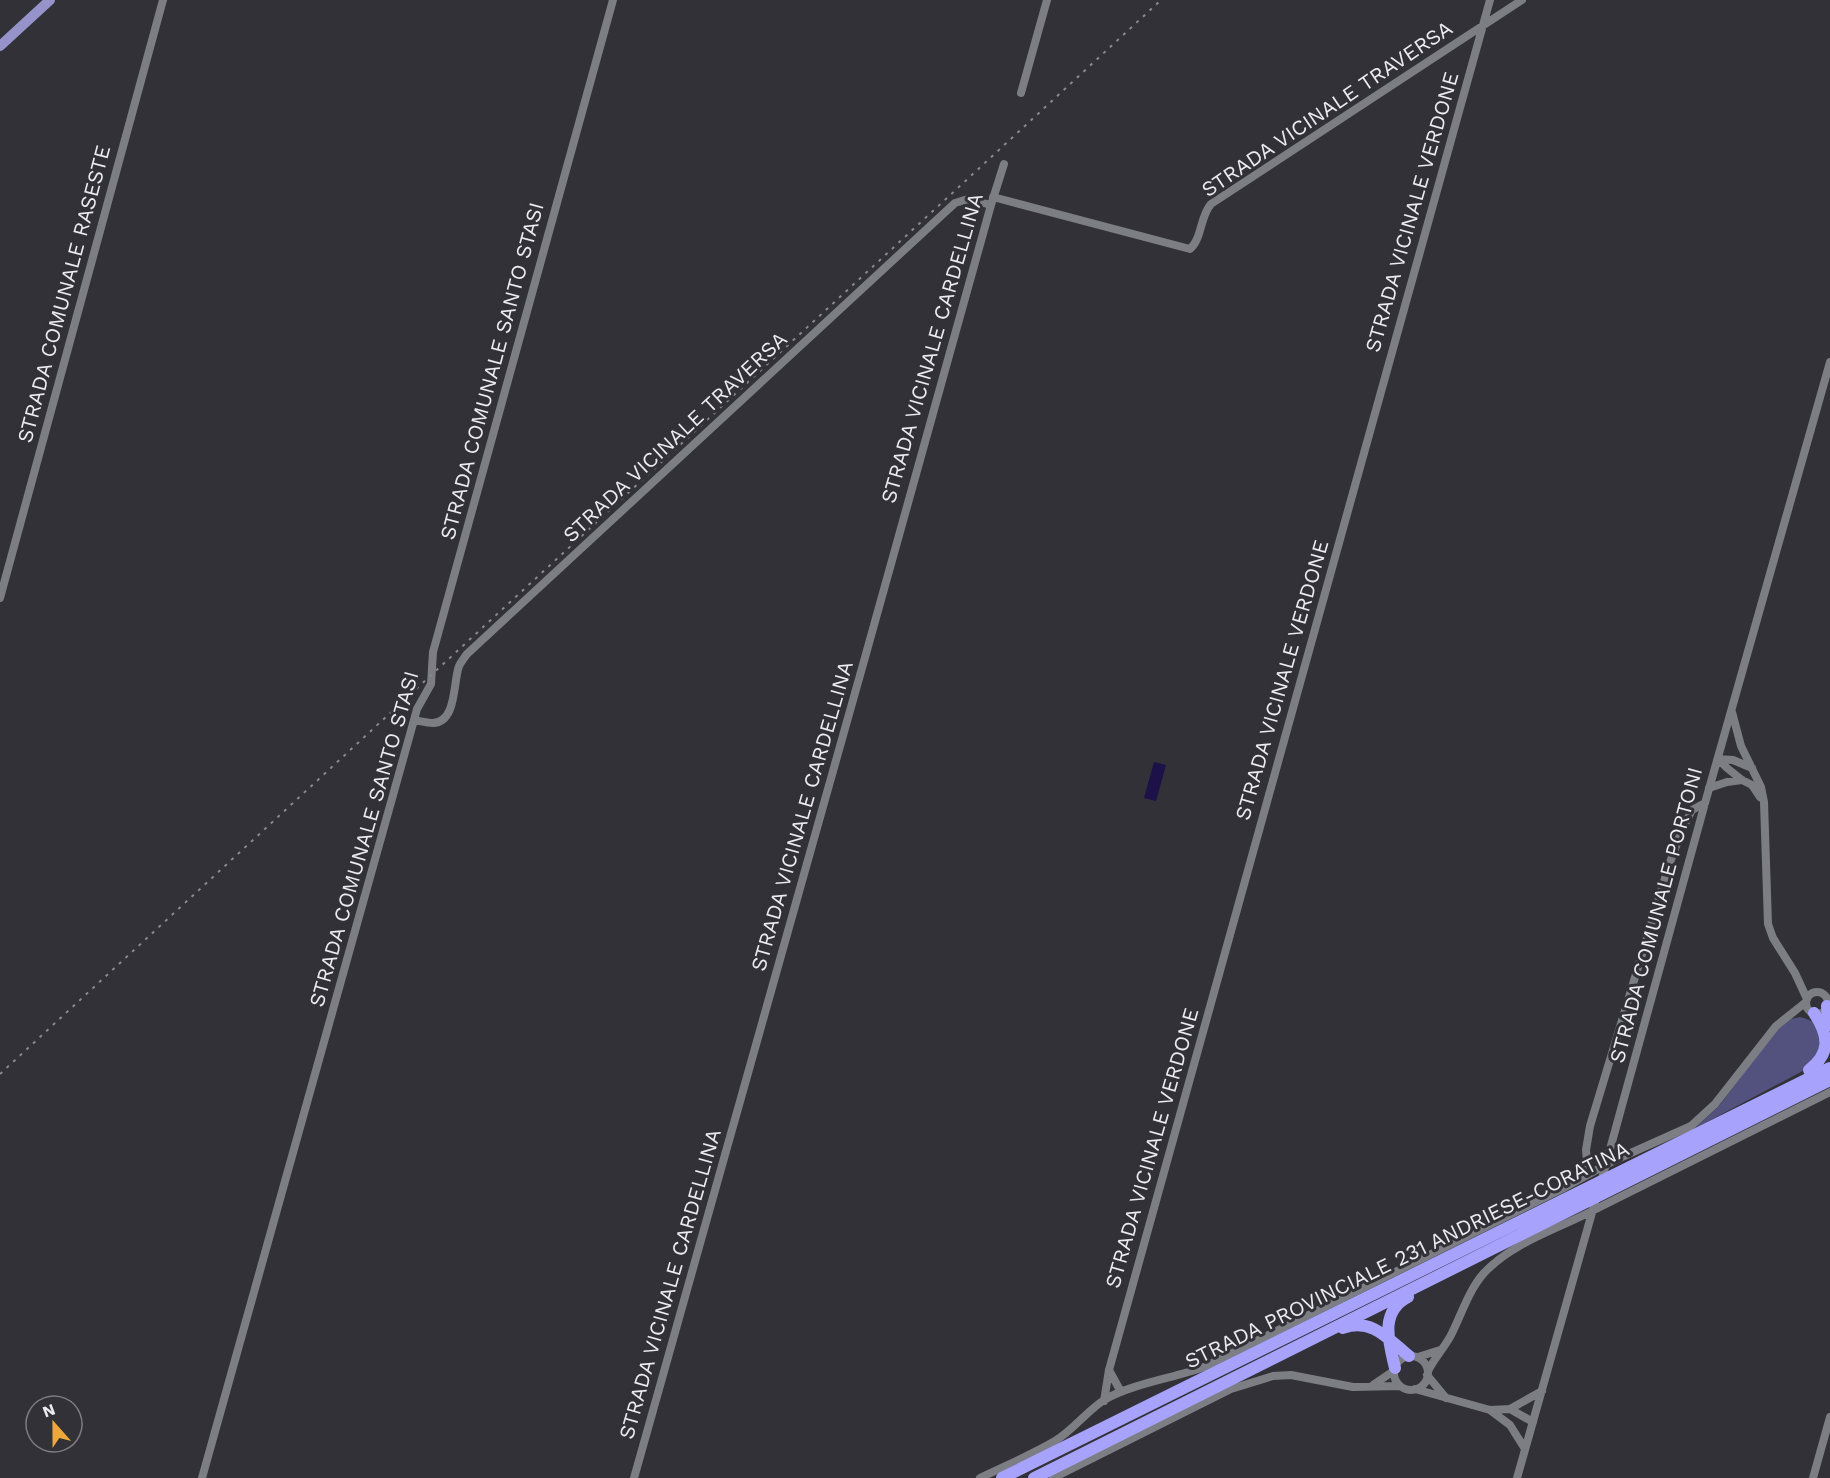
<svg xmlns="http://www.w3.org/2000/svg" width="1830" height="1478" font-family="'Work Sans',sans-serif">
<rect width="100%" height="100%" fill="#313137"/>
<path fill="#53517e" d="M1800,1017C1813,1020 1818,1025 1824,1036L1812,1066L1694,1129L1719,1106L1778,1028L1791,1019Z"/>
<path fill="#1c1148" d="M1154,762L1166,765L1156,801L1144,798Z"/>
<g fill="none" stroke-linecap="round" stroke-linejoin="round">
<path stroke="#7d7d84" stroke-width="8" d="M1021,93L1047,0
M993,197L1190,249C1202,239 1200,216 1211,204L1522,0
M0,598L163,0
M1732,712L1741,746L1761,787L1764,802L1768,924L1773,938L1795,973L1807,999
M414,720C420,721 427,723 433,723C457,722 453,682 459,666C461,662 464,658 467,654L955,203L968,199L991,205
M1718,759L1727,768L1742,780L1752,785L1760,797
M1718,759L1733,760L1752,768
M1709,788L1727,782L1742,780
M1806 1003a11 11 0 1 1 22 0a11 11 0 1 1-22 0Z
M1588,1174L1586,1150L1590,1126L1669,865L1682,830L1692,810L1705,803
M1601,1182L1705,803L1830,362
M1394 1373a17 17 0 1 1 34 0a17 17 0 1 1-34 0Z
M1418,1357L1440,1350
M1109,1370L1121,1392
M1428,1371C1434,1359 1443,1349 1450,1337C1461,1316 1468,1291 1484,1273C1512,1243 1555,1230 1590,1212C1670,1172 1750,1132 1830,1092
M1427,1375L1446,1398
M1373,1385L1395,1370
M1415,1389L1490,1410L1510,1409L1542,1391
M1104,1401L1109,1370L1490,0
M1510,1409L1533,1422
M1490,1410L1510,1425L1525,1449
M202,1478L414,720L417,709L431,684L433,652L613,0
M634,1478L864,661L991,205L1004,164
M980,1478C1005,1466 1031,1455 1055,1441C1073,1430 1086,1412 1104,1400C1131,1384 1174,1378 1204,1367L1560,1190L1613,1161L1691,1126L1715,1104L1776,1026L1806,1002
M1053,1478L1231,1389L1273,1376L1291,1375L1353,1387L1400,1386
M1517,1478L1597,1195
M1813,1478L1830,1417"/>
<path stroke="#9693cb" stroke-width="10" d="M0,46L50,0"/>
<path stroke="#a7a2fb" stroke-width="12" d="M1827,1006L1828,1020L1830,1025
M1809,1070C1830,1054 1830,1037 1814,1013
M1343,1328C1372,1317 1389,1340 1409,1356
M1395,1368C1389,1342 1379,1312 1408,1297
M1002,1478L1830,1068
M1034,1478L1830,1080"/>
<path stroke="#89898e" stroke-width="2" stroke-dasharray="3 6" stroke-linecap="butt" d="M0,1074L1161,0"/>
</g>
<g text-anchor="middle" stroke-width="6" stroke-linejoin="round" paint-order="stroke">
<g font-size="21" fill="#ececf0" stroke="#313137">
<text transform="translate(1327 109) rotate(-34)" y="7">STRADA VICINALE TRAVERSA</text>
<text transform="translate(1412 212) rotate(-74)" y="7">STRADA VICINALE VERDONE</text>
<text transform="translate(64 294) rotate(-75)" y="7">STRADA COMUNALE RASESTE</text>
<text transform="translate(932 348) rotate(-74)" y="7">STRADA VICINALE CARDELLINA</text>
<text transform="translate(492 371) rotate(-75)" y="7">STRADA COMUNALE SANTO STASI</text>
<text transform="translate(675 437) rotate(-43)" y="7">STRADA VICINALE TRAVERSA</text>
<text transform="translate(1282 680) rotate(-74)" y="7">STRADA VICINALE VERDONE</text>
<text transform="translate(802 816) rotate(-74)" y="7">STRADA VICINALE CARDELLINA</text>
<text transform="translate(364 839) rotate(-74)" y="7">STRADA COMUNALE SANTO STASI</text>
<text transform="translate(1656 915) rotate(-75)" y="7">STRADA COMUNALE PORTONI</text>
<text transform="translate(1152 1148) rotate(-74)" y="7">STRADA VICINALE VERDONE</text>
<text transform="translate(1407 1255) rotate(-26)" y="7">STRADA PROVINCIALE 231 ANDRIESE-CORATINA</text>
<text transform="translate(670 1284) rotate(-74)" y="7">STRADA VICINALE CARDELLINA</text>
</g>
</g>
<g transform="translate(54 1424) rotate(339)"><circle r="28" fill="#313137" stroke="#7c7c81" stroke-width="1.5"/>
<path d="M0-4.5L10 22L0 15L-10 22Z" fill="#eca93a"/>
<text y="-9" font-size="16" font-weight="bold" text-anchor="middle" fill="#ececf0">N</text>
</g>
</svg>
